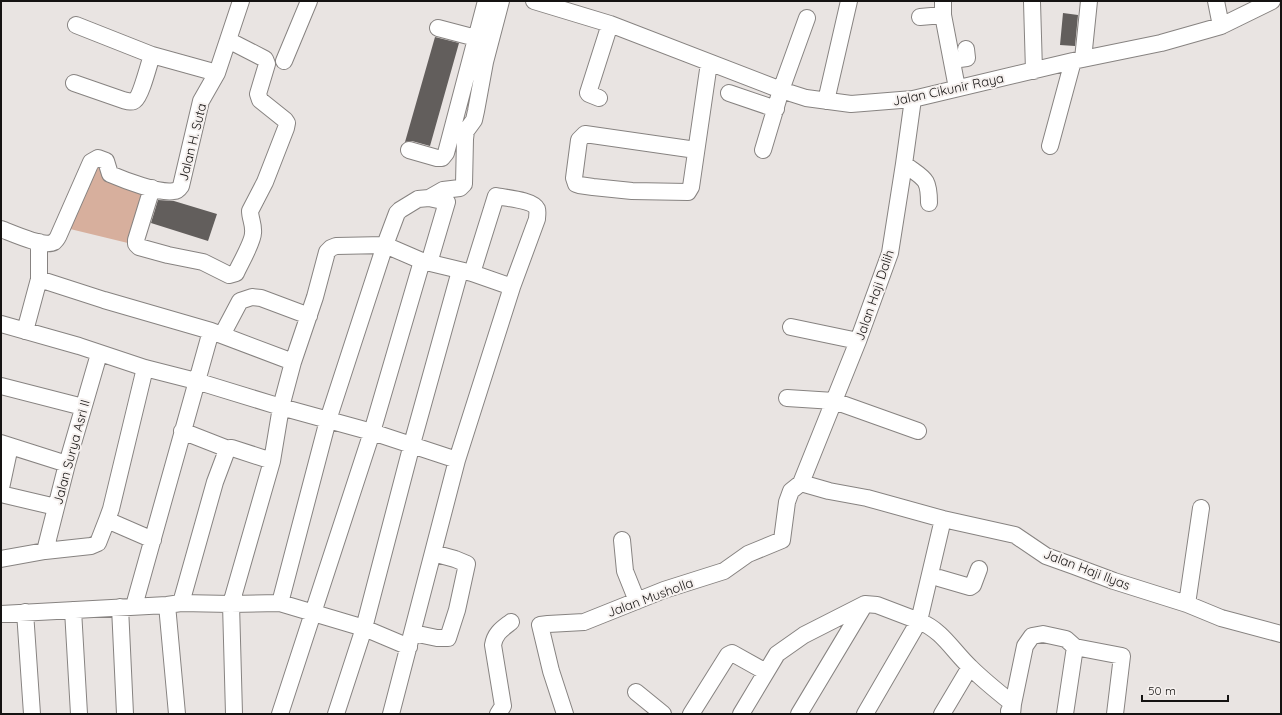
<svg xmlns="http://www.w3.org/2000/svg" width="1282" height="715" font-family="Quicksand,sans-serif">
<rect width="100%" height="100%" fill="#e9e4e2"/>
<path fill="#d7af9d" d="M95,163L147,191L132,244L66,228Z"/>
<path fill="#625e5c" d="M1063,13L1078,15L1075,46L1060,45Z
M435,37L459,43L430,146L412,141L405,142Z
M158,200L174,201L217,214L208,241L151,223Z"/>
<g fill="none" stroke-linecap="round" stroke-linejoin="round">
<defs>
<path id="minor" d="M534,1L610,24L781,90L806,98L851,104L913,99L1073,61L1161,43L1221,26L1272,1
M943,1V15L957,88
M1216,1L1221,26
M1032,2L1034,71
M920,17L943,15
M76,25L152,55L217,73
M438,28L476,38
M1083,59L1089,1
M952,60L967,58L966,49
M284,61L309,1
M74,83L123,100C127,101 132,103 135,100C141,96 149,64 152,55
M729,93L776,109
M599,98L589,94L588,93L610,24
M826,101L849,1
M1050,146L1073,61
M409,150L437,158H442L446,153L486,1
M696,150L585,134L579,140L574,178L576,184L579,185L593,187L632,191L688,192L691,187L709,63
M763,150L781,90L807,18
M904,164C924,179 929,177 929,203
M152,188L136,240V244L139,247L168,255L203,262L229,275L236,273C240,264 253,242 253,233C254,225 250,218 250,211L265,182L286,128L287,123L285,120L260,100L258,94L267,64L265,59L228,40
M429,198L443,190L460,188L464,184L465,139L466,131L474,120L476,111L485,62L501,1
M1,229C12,233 44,248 54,242C55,241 58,238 58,237L91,162L98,158L106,161L110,174C124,180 160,194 174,191C177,191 179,189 181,186L201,101L217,73L241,1
M39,242V279
M1,324L79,346L145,368L196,381L281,407L372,432L457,460
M791,327L858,341
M25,331L39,279L104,300L211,331L293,362
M222,335L240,301L252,297L261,298L309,316
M145,368L111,509L107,520L153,540
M1,386L83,407
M787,398L834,401L918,431
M182,431L228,449
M1,443L67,464
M801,483L829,491L867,498L943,519L1015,535L1046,556L1074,566L1114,581L1187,604L1221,618L1281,634
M1,488L10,446
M1,492L5,495L56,507
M622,540L625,571L637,601
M45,551L67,464L99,354
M1,559L45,551L91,546L98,543L107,520
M939,578L970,587L973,585L979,569
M181,603L215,482L227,450L230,448H232L272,461
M280,603L328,420L385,245L397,213L400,210L418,199L429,198L447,202L429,263
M1187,604L1201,508
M167,605L177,714
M134,606L211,331
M120,607L125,714
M73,610L79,714
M25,612L32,714
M1,614L167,605L181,603L231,604L280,603L364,628L409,647
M413,633L437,638H448L457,610L467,564L455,559L433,553
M636,692L663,714
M1009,711L1013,704L1025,646L1032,636L1043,634L1066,639L1075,647L1122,656L1115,714
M234,714L231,604L272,461L281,407L293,362L315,297L327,252L331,248L336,246L385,245L422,261L472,273L512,287
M280,714L372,432L422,261
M336,714L364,628L412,444L460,271
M391,714L457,460L512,287L537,219C537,216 538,212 537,209C533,200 505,198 496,196L472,273
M498,714L503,706L493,645C495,633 502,629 511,622
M565,714L551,671L540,625L548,624L584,622L664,590L724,571L748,554L782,540L787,502L791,491L801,483L858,341L890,253L904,164L913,99
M691,714L728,655L732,653L766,672
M741,714L777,654L804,635L865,604L877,605L919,621C943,631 952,650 970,667C983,680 998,692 1013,704L1012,714
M799,714L865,604
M865,714L919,621L943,519
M942,714L970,667
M1065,714L1075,647"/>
</defs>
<use href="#minor" stroke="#878381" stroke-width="18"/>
<use href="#minor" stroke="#fff" stroke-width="16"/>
</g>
<g text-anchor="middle" stroke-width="4" stroke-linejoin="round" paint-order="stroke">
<g font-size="13" fill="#151312" stroke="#f6f1ef">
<text transform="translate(948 89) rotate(-12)" y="5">Jalan Cikunir Raya</text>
<text transform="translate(192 142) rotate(-76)" y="5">Jalan H. Suta</text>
<text transform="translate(874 295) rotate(-71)" y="5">Jalan Haji Dalih</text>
<text transform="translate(71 452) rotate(-75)" y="5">Jalan Surya Asri II</text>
<text transform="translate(1087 569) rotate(21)" y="5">Jalan Haji Ilyas</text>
<text transform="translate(650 597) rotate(-20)" y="5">Jalan Musholla</text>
</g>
</g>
<rect width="1282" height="715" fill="none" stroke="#151312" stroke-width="4"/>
<path d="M1142 695v6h86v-6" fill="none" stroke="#151312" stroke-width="2"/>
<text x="1148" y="695" font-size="12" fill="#151312" stroke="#f6f1ef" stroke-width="3" paint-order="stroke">50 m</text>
</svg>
